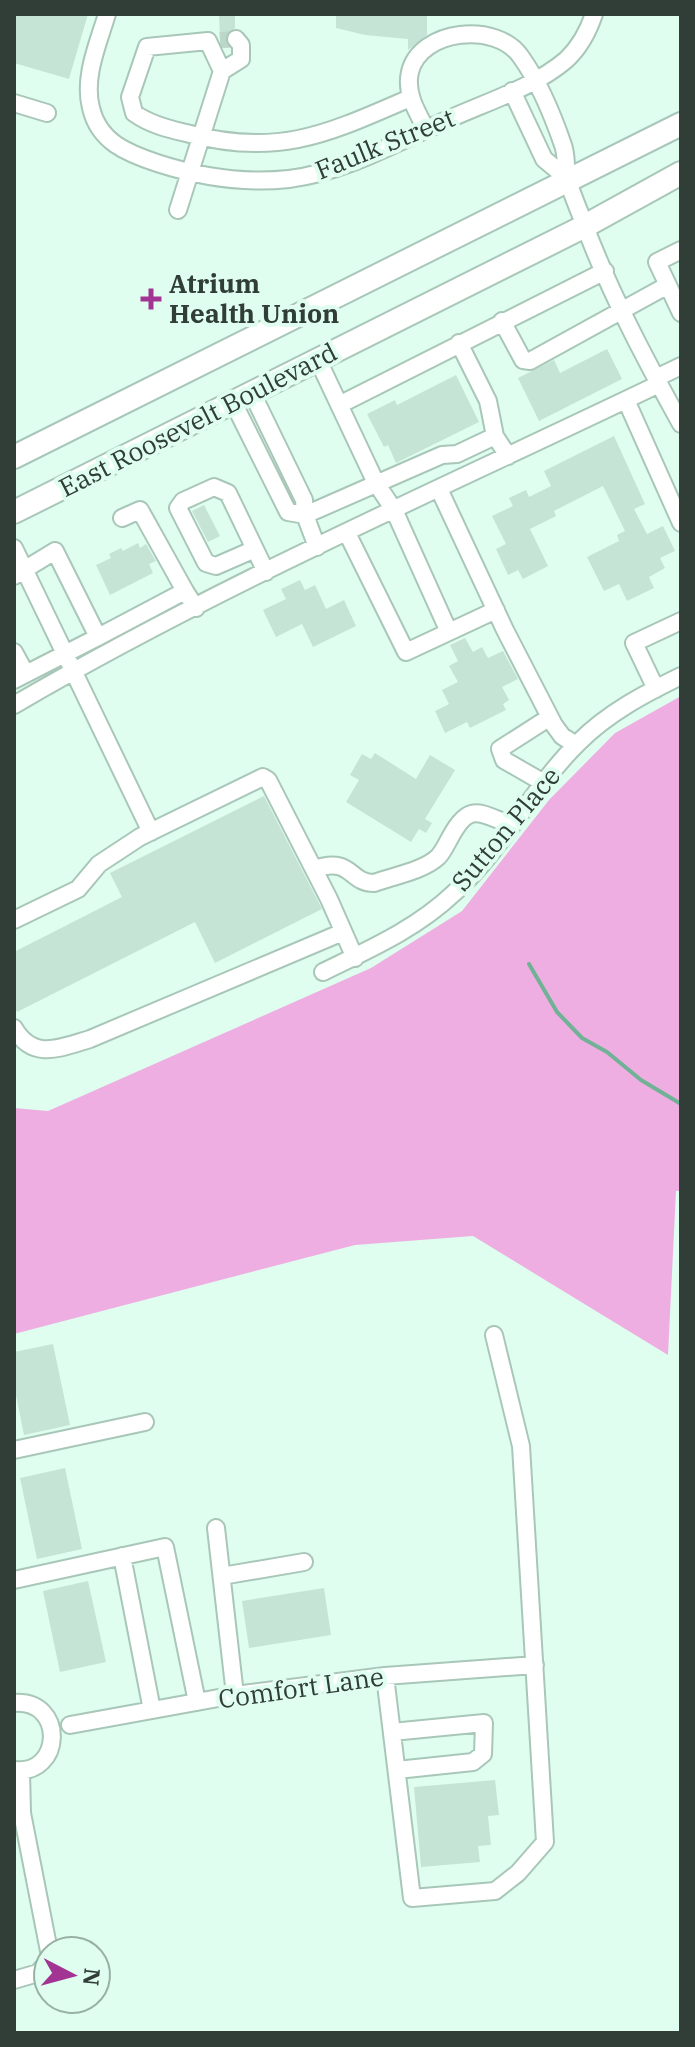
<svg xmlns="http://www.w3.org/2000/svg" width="695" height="2047" font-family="'IBM Plex Serif',serif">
<rect width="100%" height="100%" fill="#dffeef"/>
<path fill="#efaee2" d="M681,696V1191H676L668,1355L473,1236L355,1245L14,1334V1108L48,1111L371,968L462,911L549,800L615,733Z"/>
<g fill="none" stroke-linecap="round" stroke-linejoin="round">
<path stroke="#71b296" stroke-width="4" d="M529,964L557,1012L582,1038L607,1052L641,1080L681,1104"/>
</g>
<path fill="#c6e4d5" d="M14,14H88L69,79L14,63Z
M219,14H235V28L226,36L229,48H224L220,40Z
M336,14H427V35L408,50V39L365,35L336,28Z
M607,349L622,379L539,421L518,378L554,360L560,373Z
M456,375L479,422L396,463L388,445L384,447L367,414L395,400L397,405Z
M614,436L645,504L634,509L647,534L663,526L675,551L660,558L665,568L649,577L654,588L627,601L619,584L604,591L587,557L619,541L617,535L625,531L603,486L554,511L556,516L530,529L548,566L523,579L518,570L508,575L496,549L506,544L492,516L513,506L509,498L526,490L529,497L551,486L544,471Z
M204,505L220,536L208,542L192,511Z
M138,543L140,548L146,544L156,561L149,564L153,573L110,595L96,565L111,558L109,554L121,548L123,551Z
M300,580L305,590L315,585L326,609L344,600L356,626L313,647L302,624L276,637L263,610L286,599L281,589Z
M465,638L473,652L482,647L488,658L503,651L518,679L502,687L509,700L503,704L506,710L470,728L467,722L445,733L435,711L449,704L442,690L458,682L449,666L458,661L450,645Z
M375,753L416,779L430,755L455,770L425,819L432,823L426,833L419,829L411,842L346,802L359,780L350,775L362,754L371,759Z
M264,796L322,909L215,963L195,922L17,1012L14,1006V952L122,897L110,873Z
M53,1344L70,1425L24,1435L14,1385V1352Z
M65,1468L82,1549L37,1559L20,1478Z
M88,1581L106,1662L60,1672L43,1591Z
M324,1588L331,1635L249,1648L242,1601Z
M495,1780L499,1815L488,1816L491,1845L478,1846L480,1862L421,1867L414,1787Z"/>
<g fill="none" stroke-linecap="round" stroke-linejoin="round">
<path stroke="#bcd7ca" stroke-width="16" stroke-dasharray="16 8" stroke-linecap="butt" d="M220,40L236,39"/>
<defs>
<path id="minor" d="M107,14C98,44 83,77 91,108C99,142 127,153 157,163C200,177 243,184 289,179C345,172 395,143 447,120C486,102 533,88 566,60C580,47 588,32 594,14
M222,71L241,59V45L236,39
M512,91L544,159L568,179
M14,103L47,113
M426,129C417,112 405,93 410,72C420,29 497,21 521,57C539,82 553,116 563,145C567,156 565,169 568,181C572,194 578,208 583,221C609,291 645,359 681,424
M178,210L222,71L208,41L147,47L130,97L134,113C149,124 168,129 186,133C278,158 327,134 410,98
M681,250L657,262L681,313
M502,321L523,360L530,361L668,285
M459,343L488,401L495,436L508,456
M318,360L376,483L394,510L449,632
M656,378L681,366
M252,393L304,500L305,515L317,547
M626,400L681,523
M233,402L288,512L305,515L442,455L457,454L495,436
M339,405L605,271
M439,489L505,630L554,725L562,736L576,745
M122,518L140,510L185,591
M347,533L406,652L496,610
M14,548L151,832
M255,549L216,566L206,563L178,508L183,501L214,487L228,493L266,572
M14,576L55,551L98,637L185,591L196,608
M14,652L26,674
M14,680L98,637
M656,689L634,643L681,621
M14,705C221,584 443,488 659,384
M544,783L504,760L500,749L550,717
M314,869C353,856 348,883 374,883C393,876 423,871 438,857C443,852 447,843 451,836C470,801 480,814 512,825
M14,920L78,889L99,864L140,837L263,777L268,780L329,899L355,958
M323,972C370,949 416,929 454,893C503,849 532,788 579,742C608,713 644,694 681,676
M14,1028C33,1061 60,1048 90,1039L343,932
M14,1450L145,1422
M216,1528L235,1695
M122,1556L152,1710
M222,1576L304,1562
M14,1580L165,1547L197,1702
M385,1676L412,1898L495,1891L518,1873L545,1842L521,1446L494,1335
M14,1703C66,1699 63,1776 14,1770
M70,1725L235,1695L385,1676L535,1665
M392,1732L484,1723L483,1754L473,1762L397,1770
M21,1771L22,1813L49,1951
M14,1980L38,1973L48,1962"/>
<path id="highway" d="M14,457L681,124
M14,512L585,226L681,173"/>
</defs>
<use href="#minor" stroke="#a9c7b8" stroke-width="20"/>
<use href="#highway" stroke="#a9c7b8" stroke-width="26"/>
<use href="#minor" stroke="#fff" stroke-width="16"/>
<use href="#highway" stroke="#fff" stroke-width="22"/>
</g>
<path fill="#a23493" stroke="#dffeef" stroke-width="3" d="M147 287h8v8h8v8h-8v8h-8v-8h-8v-8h8z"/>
<g text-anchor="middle" stroke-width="8" stroke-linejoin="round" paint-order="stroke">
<g font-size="26" fill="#313d37" stroke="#dffeef">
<text transform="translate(385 144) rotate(-22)" y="9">Faulk Street</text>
<text transform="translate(198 420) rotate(-27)" y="9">East Roosevelt Boulevard</text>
<text transform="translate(506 829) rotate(-50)" y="9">Sutton Place</text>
<text transform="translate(301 1688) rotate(-8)" y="9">Comfort Lane</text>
</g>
<g font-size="26" font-weight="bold" fill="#313d37" stroke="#dffeef" text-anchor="start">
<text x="169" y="293">Atrium<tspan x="169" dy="30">Health Union</tspan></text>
</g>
</g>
<rect width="695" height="2047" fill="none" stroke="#313d37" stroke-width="32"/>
<g transform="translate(72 1975) rotate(96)"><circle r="38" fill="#dffeef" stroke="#99b1a5" stroke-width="2"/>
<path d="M0-6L14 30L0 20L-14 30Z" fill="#a23493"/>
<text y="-12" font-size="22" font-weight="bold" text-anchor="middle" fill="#313d37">N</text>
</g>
</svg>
